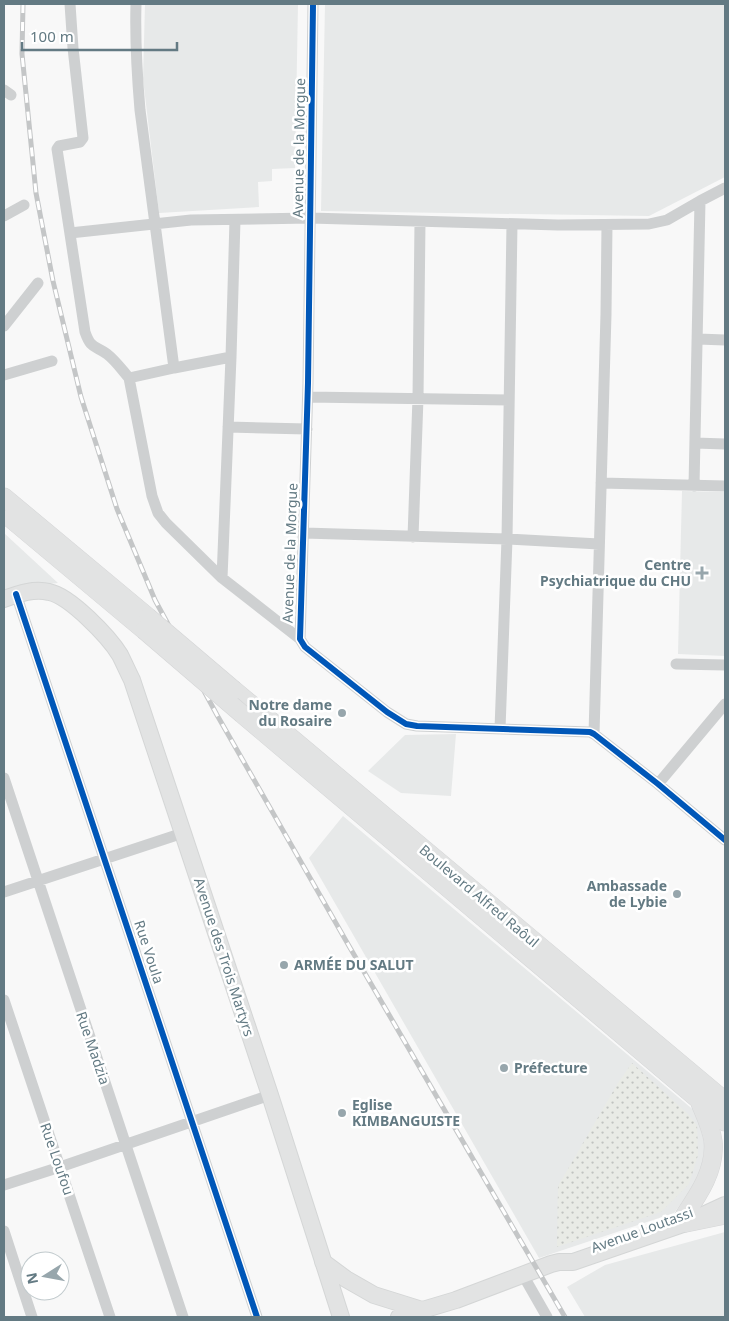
<svg xmlns="http://www.w3.org/2000/svg" width="729" height="1321" font-family="'Noto Sans',sans-serif">
<defs>
<pattern id="grass-dots" width="8" height="8" patternUnits="userSpaceOnUse" patternTransform="scale(1.25)"><rect width="8" height="8" fill="#e9ebe6"/><path d="M2 2h.1M6 6h.1" fill="none" stroke="#c0c3c0" stroke-width="1.8" stroke-linecap="round"/></pattern>
</defs>
<rect width="100%" height="100%" fill="#f8f8f8"/>
<path fill="#e7e9e9" d="M145,4H298L295,168L272,169V181L258,182L259,207L159,213L143,79Z
M325,4H725V177L649,216L321,211Z
M682,491L725,492V656L678,654Z
M4,533L58,583L32,586L4,594Z
M456,734L451,796L401,793L368,771L405,735Z
M343,816L696,1112L705,1146L700,1178L674,1213L539,1258L309,858Z
M725,1232V1317H585L567,1287L605,1265Z"/>
<path fill="url(#grass-dots)" d="M632,1063L687,1113L697,1125L698,1155L689,1184L661,1212L557,1247L558,1186L618,1083Z"/>
<g fill="none" stroke-linecap="round" stroke-linejoin="round">
<defs>
<path id="secondary" d="M4,599C18,594 34,588 49,592C70,596 109,637 120,655C124,663 128,672 132,680L270,1095L341,1317
M323,1262L346,1279L374,1295L422,1310
M399,1317L456,1300L551,1264L559,1262H573L686,1223L725,1205"/>
<path id="primary" d="M4,497L148,617
M10,518L144,630
M234,690L725,1101
M242,714L725,1122
M684,1216C699,1194 716,1169 713,1141C711,1127 705,1115 700,1103
M686,1223L725,1215"/>
</defs>
<use href="#secondary" stroke="#d4d6d6" stroke-width="18"/>
<use href="#primary" stroke="#d5d6d7" stroke-width="19"/>
<path stroke="#ced0d1" stroke-width="11" d="M70,4L73,48L83,138L80,142L59,146L57,149L85,332C91,349 94,345 107,354C116,361 122,370 129,378L152,496L158,513L166,523L222,578L300,639
M136,4C135,40 137,75 140,110L174,368
M313,4L308,383L300,639L305,647L387,712L406,724L417,726L590,732L594,734L658,784L725,840
M4,90L11,95
M4,216L24,205
M70,233L191,220L310,218L558,225L649,224L667,220L700,201L725,188
M4,326L38,283
M698,339L725,340
M4,375L52,361
M129,378L174,368L231,357
M308,397L509,400
M228,427L307,429
M695,443L725,444
M601,483L725,486
M694,486L700,201
M304,533L507,539L599,544
M413,537L418,398L420,222
M222,578L231,357L235,220
M16,594L257,1317
M676,664L725,665
M500,729L507,539L512,224
M594,734L606,314L607,225
M4,778L183,1317
M658,784L725,704
M4,892L183,833
M4,1000L110,1317
M4,1185L60,1167L270,1095
M4,1231L32,1317
M523,1275L547,1317"/>
<use href="#secondary" stroke="#e2e3e3" stroke-width="16"/>
<use href="#primary" stroke="#e2e3e3" stroke-width="18"/>
<defs>
<path id="rail" d="M23,4L22,54L36,193L53,281L81,397L117,509L155,600L217,715L349,946L565,1317"/>
</defs>
<use href="#rail" stroke="#c4c6c7" stroke-width="5"/>
<use href="#rail" stroke="#fff" stroke-width="3" stroke-dasharray="9" stroke-linecap="butt"/>
<defs>
<path id="primary-bridge" d="M148,617L234,690
M144,630L242,714"/>
</defs>
<use href="#primary-bridge" stroke="#d5d6d7" stroke-width="19" stroke-linecap="butt"/>
<use href="#primary-bridge" stroke="#e2e3e3" stroke-width="18"/>
<defs>
<path id="cycleway" d="M313,4L308,383L300,639L305,647L387,712L406,724L417,726L590,732L594,734L658,784L725,840
M16,594L257,1317"/>
</defs>
<use href="#cycleway" stroke="#fff" stroke-width="9"/>
<use href="#cycleway" stroke="#0057b8" stroke-width="6"/>
</g>
<g fill="#97a6ac" stroke="#fff" stroke-width="2">
<path d="M699.5 565.5h5v5h5v5h-5v5h-5v-5h-5v-5h5z"/>
<circle cx="342" cy="713" r="5"/>
<circle cx="677" cy="894" r="5"/>
<circle cx="284" cy="965" r="5"/>
<circle cx="504" cy="1068" r="5"/>
<circle cx="342" cy="1113" r="5"/>
</g>
<g text-anchor="middle" stroke-width="5" stroke-linejoin="round" paint-order="stroke">
<g font-size="14" fill="#637a83" stroke="#fff">
<text transform="translate(299 148) rotate(-89)" y="5">Avenue de la Morgue</text>
<text transform="translate(290 553) rotate(-88)" y="5">Avenue de la Morgue</text>
<text transform="translate(479 896) rotate(40)" y="5">Boulevard Alfred Raôul</text>
<text transform="translate(149 952) rotate(72)" y="5">Rue Voula</text>
<text transform="translate(224 957) rotate(72)" y="5">Avenue des Trois Martyrs</text>
<text transform="translate(93 1048) rotate(71)" y="5">Rue Madzia</text>
<text transform="translate(57 1159) rotate(71)" y="5">Rue Loufou</text>
<text transform="translate(642 1230) rotate(-20)" y="5">Avenue Loutassi</text>
</g>
<g font-size="14" font-weight="bold" fill="#637a83" stroke="#fff" text-anchor="end">
<text x="691" y="570">Centre<tspan x="691" dy="16">Psychiatrique du CHU</tspan></text>
<text x="332" y="710">Notre dame<tspan x="332" dy="16">du Rosaire</tspan></text>
<text x="667" y="891">Ambassade<tspan x="667" dy="16">de Lybie</tspan></text>
<text x="294" y="970" text-anchor="start">ARMÉE DU SALUT</text>
<text x="514" y="1073" text-anchor="start">Préfecture</text>
<text x="352" y="1110" text-anchor="start">Eglise<tspan x="352" dy="16">KIMBANGUISTE</tspan></text>
</g>
</g>
<rect width="729" height="1321" fill="none" stroke="#637a83" stroke-width="10"/>
<g transform="translate(45 1276) rotate(259)"><circle r="24" fill="#ffffff" stroke="#c1cacd"/>
<path d="M0-4L9 19L0 12L-9 19Z" fill="#97a6ac"/>
<text y="-8" font-size="14" font-weight="bold" text-anchor="middle" fill="#637a83">N</text>
</g>
<path d="M22 42v8h155v-8" fill="none" stroke="#637a83" stroke-width="2.5"/>
<text x="30" y="42" font-size="15" fill="#637a83" stroke="#ffffff" stroke-width="4" paint-order="stroke">100 m</text>
</svg>
